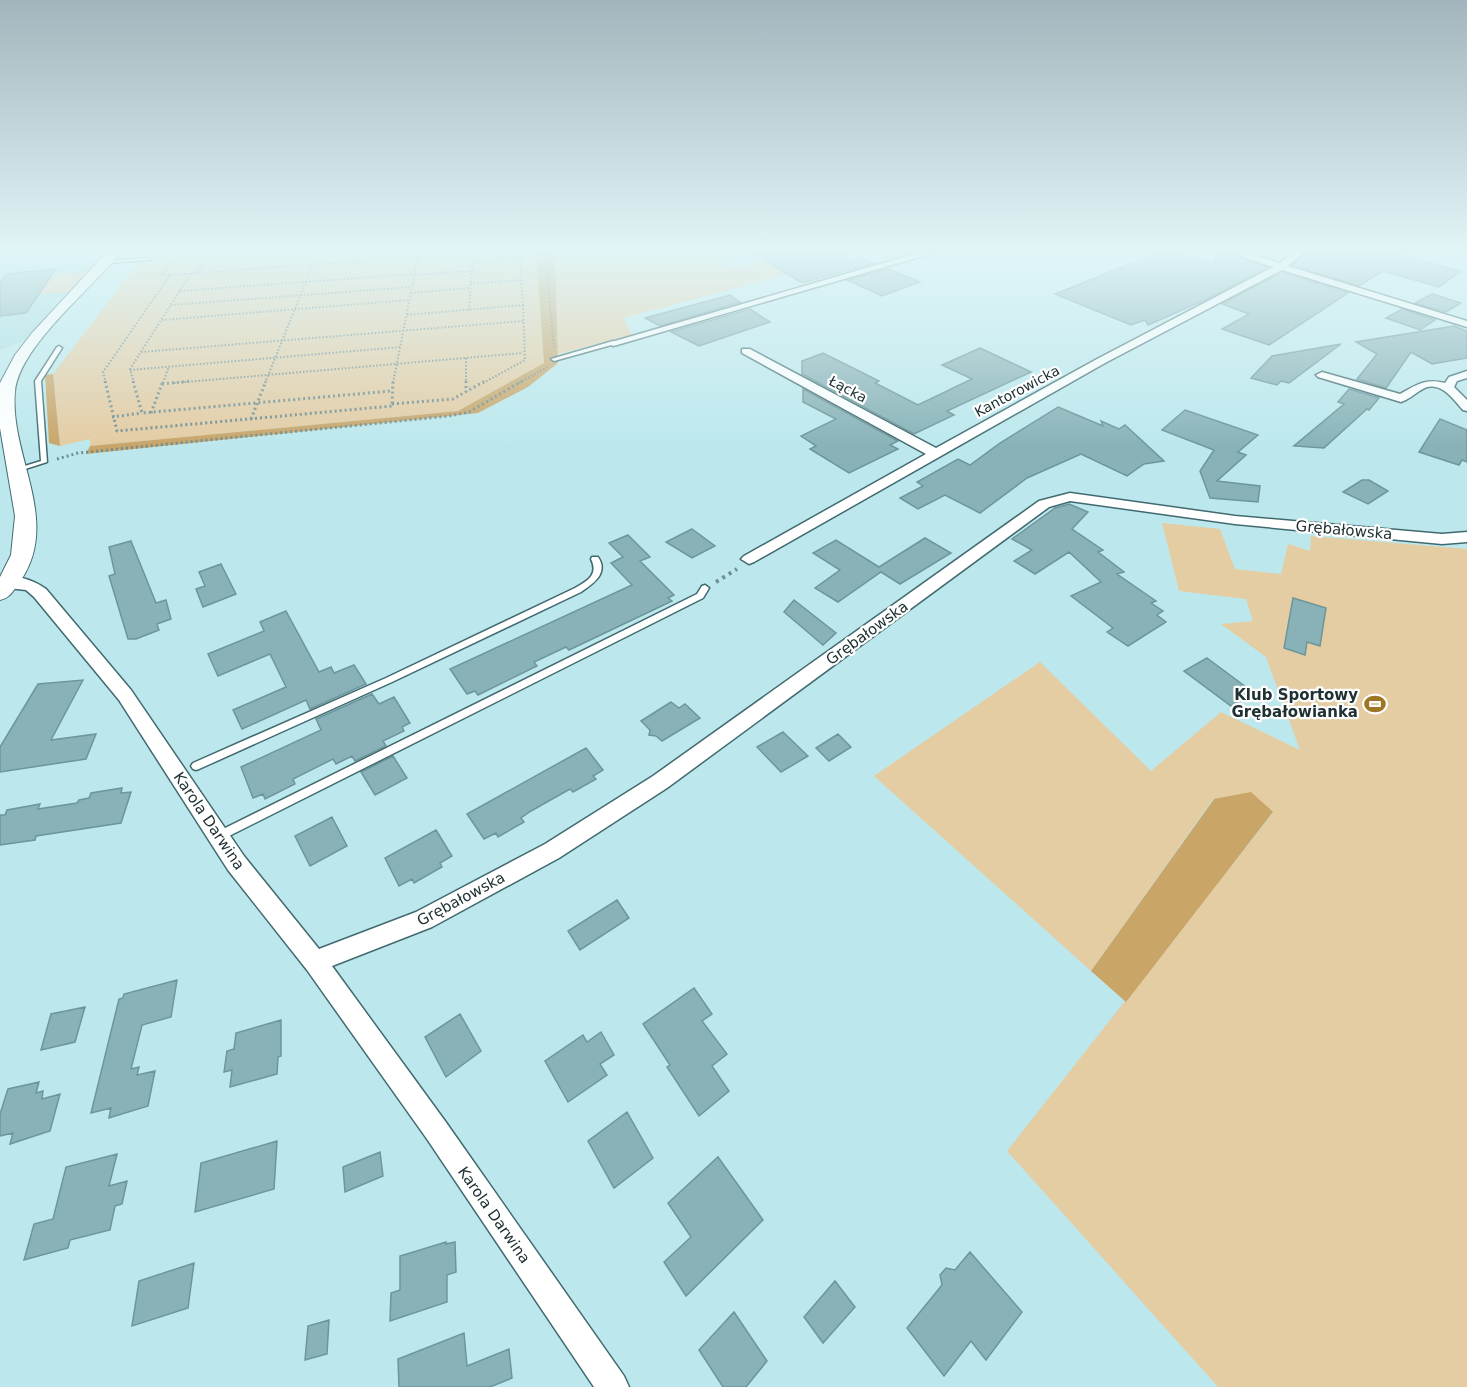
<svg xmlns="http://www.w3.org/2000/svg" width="1467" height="1387" font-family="'DejaVu Sans',sans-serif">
<rect width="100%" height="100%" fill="#bce8ed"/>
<path fill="#a7dde3" d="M0,252H105L33,338L0,350Z"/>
<path fill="#e4cca3" d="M154,252H536L544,363L458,411L90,446V439L60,446L53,374L138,263L146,262Z
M555,252H671L681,259L708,254L733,268L793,252L836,261L624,318L632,335L558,354Z
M89,271L72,291L0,299V281Z
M1162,523L1220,529L1235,569L1281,574L1288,544L1310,551L1311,536L1467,549V1387H1218L1007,1151L1273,813L1213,799L1091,971L874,776L1040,662L1151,771L1221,712L1300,750L1266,657L1221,624L1253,621L1246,599L1179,591Z"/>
<path fill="#c9a568" d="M536,252H555L558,363L528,387L478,413L86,454L90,446L458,411L544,363Z
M53,374L60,446L49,443L45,375Z
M1251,792L1273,812L1126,1002L1091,971L1214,799Z"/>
<path fill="#88b2b7" stroke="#6c969b" stroke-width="1.5" d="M751,252H847L848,262L862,258L874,263L802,283Z
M1175,252L1214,263L1216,252H1227L1267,267L1207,299L1148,325L1145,320L1131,325L1055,294L1157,253L1167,256Z
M1306,252H1392L1461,271L1439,287L1383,271L1359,286L1293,265Z
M56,269L26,313L0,316V282L7,274Z
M888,269L920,282L882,296L847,280Z
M1282,272L1348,293L1269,345L1222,329L1249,314L1222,304Z
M1432,294L1461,303L1446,312L1415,303Z
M730,295L740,302L660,326L645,318Z
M750,309L770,322L699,346L671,332Z
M1402,309L1435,320L1420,330L1386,318Z
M1454,326L1467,331V358L1432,364L1411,352L1386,388L1357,379L1377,354L1356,342Z
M1341,344L1289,383L1281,381L1277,385L1251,378L1272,356Z
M980,348L1031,372L947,411L954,415L914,434L802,374V361L823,353L879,381L875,383L918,405L972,379L942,365Z
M803,389L898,441L890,445L898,449L849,473L810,449L816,446L801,436L836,419L803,402Z
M1349,389L1379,398L1369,410L1367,409L1324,448L1294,446L1344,404L1338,402Z
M1058,407L1103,426L1101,421L1119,429L1125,425L1164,461L1144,464L1127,476L1081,454L1027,478L980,513L945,495L918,509L900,498L923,486L917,482L958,459L970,465L1000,443Z
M1185,410L1258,435L1238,452L1246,455L1217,481L1260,486L1258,502L1210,498L1200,471L1214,450L1162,430Z
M1440,419L1467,430V462L1462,460L1459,465L1419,452Z
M1362,480H1369L1388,491L1368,504L1343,492Z
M1069,504L1088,512L1072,529L1103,550L1098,552L1124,572L1117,574L1156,601L1151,603L1163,611L1157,615L1166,622L1128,646L1107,632L1113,628L1071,596L1101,582L1069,552L1035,574L1014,561L1032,550L1012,539L1055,508Z
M692,529L715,546L692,558L666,542Z
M628,535L650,557L640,561L674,595L668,598L672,601L569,650L566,647L534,662L537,666L478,695L475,691L467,694L450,669L632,585L611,563L623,557L609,543Z
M925,538L951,553L900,584L881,572L838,602L815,588L840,570L813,553L836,540L879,567Z
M131,541L156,603L166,600L171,619L157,624L159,630L136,639H128L109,576L115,574L109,547Z
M221,564L236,594L203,607L196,589L205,586L199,572Z
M1293,598L1326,608L1320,646L1307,642L1305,655L1284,648Z
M794,600L836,633L823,645L784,612Z
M286,611L319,672L331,667L334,673L354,665L366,684L310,709L306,700L242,729L233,710L286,687L270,654L218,676L208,654L264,631L260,622Z
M1207,658L1254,693L1231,706L1184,671Z
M83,680L51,740L96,734L86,759L0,772V747L38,684Z
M372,694L379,704L394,697L410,723L402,727L404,731L383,741L386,746L355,761L352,756L336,764L333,759L293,779L295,784L265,799L263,794L253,798L241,767L321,730L316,719Z
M671,702L679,708L685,704L700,718L662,741L656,736L649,735L650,730L641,721Z
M783,732L808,756L781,772L757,747Z
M838,734L851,747L829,761L816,748Z
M586,748L603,770L593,776L596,779L573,792L570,789L531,811L521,818L524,822L498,837L496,833L484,839L467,814Z
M393,756L407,778L375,795L361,772Z
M122,788L121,793L131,792L121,823L36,836L35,840L0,845V815H5L7,810L40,804L38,809L77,803L79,800L89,798L91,793Z
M332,817L347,846L310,866L295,836Z
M436,830L452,856L440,863L442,867L414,883L412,879L399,886L385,858Z
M617,900L629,918L580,950L568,931Z
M177,980L171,1017L142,1025L131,1069L139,1067L137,1075L155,1071L148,1106L109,1118L111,1108L91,1113L119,999L123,998L124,994Z
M694,988L712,1014L702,1021L727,1054L712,1066L729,1091L699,1116L667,1067L670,1065L643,1024Z
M85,1007L75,1042L41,1050L51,1014Z
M460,1014L481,1051L446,1077L425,1037Z
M281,1020V1056L278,1057L277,1074L230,1087L232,1070L224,1072L227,1051L234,1049L236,1033Z
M601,1032L614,1055L600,1064L607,1075L568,1102L545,1061L583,1035L587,1042Z
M39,1082L36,1093L43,1091L42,1099L60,1094L50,1131L10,1144L13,1133L0,1136V1114L8,1089Z
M627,1112L653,1158L614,1188L588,1141Z
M277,1141L274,1189L195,1212L201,1163Z
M380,1152L383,1176L345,1192L343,1167Z
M117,1154L109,1186L127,1181L122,1204L115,1206L110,1230L70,1240L68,1248L24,1260L34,1224L53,1219L66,1167Z
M718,1157L763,1220L686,1296L664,1262L691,1237L668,1203Z
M446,1242V1244L455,1242L456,1272L447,1275V1302L390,1321L391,1293L400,1290V1256Z
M970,1252L1022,1312L986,1360L971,1341L944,1376L907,1328L942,1285L940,1275L946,1268L955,1270Z
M194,1263L188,1308L132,1326L139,1281Z
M835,1281L855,1307L823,1343L804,1317Z
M734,1312L767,1361L746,1387H723L699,1350Z
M329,1320L327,1354L305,1360L308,1326Z
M464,1333L467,1366L509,1349L512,1378L490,1387H399L398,1359Z"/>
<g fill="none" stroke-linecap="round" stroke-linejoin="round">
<defs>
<path id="lane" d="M148,258L150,260L106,263L104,262L106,261Z
M613,341L615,342V344L554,361L551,359Z
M59,346L62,348L41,381L47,462L19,471H15V469L41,461L35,381L57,347Z
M592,557H598C609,573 593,584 581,592L392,682L199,769L196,770L193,769L191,766L193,763L386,678L575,588C587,581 599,575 591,559Z
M705,585L709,588L703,598L223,839L219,840L215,839L214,836L215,833L697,594L702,586Z"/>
<path id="street" d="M921,252H937L617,345L613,346L608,343Z
M1229,252H1244L1280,263L1294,252H1304L1288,266L1467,321V327L1282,270L1105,363L754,562L749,564L741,559L744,556L926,454L742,353V349H750L936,448L1097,359L1273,267Z
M1467,371V378L1457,381L1454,387L1467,400V411L1463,410C1454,400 1443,383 1427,387C1418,390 1411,399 1401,402L1318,377L1316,375L1322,372L1400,394C1417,385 1425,378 1445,383L1449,377Z
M1070,493L1235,516L1442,534L1467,532V542L1442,544L1235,524L1070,501L1049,507L667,788L559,858L432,927L332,966L445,1121L624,1376L629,1387H594L427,1139L307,970L228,870L119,700L34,597L26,590L8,588L0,583C10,570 35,581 46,589L131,690L244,856L319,949L416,912L545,844L653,776L1039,501Z"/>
<path id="secondary" d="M107,252H121C93,288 19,346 15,392C9,456 63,522 19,583C13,591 10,598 0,600V577L11,555L15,516L0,428V383L15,355L32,333Z"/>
</defs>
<use href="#lane" stroke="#416a6f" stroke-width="3"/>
<use href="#street" stroke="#416a6f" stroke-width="3"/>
<use href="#secondary" stroke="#416a6f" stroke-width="2"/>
<path stroke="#708e92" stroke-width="2" stroke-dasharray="1.5 2" stroke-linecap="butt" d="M545,252L554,347
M418,257L420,252
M418,257L473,253
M520,259L524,256V252
M198,272L208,255
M170,275H162L174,258
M414,275L471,271
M470,284L522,280
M180,291L414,274
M411,293L470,288
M171,305L412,287
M469,310L473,254
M407,315L523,305L520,259L473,262
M162,320L409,300
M141,352L523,321
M466,358V383
M130,370L401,347
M106,383L103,372L170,275L418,257
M134,383L130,369L191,273
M163,383L169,366
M174,383L523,353
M265,383L318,252
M393,383L418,257
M483,383L525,360L523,305
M519,383L547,367"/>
<path stroke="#708e92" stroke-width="3" stroke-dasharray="2 3" stroke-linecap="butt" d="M105,381L117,431L392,406L393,381
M133,381L142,413L391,391
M466,381V392
M162,384L192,381
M392,404L453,399L485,381
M151,413L163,381
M112,417L142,413
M251,419L266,381
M57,459L78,453L449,416L469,412L522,381"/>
<path stroke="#708e92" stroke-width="4" stroke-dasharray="3 4.5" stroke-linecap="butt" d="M716,582L737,569"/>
<use href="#lane" fill="#fff" fill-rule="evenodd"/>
<use href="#street" fill="#fff" fill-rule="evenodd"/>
<use href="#secondary" fill="#fff" fill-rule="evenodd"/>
</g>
<linearGradient id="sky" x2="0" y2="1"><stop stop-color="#a3b5bc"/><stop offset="0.56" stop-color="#e1f5f7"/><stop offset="1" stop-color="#e1f5f7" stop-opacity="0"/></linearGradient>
<rect width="1467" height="447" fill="url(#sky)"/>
<defs>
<symbol id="stadium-bare" viewBox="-9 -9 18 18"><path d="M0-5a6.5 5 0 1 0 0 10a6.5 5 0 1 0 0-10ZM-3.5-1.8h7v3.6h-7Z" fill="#9e7523" stroke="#fff" stroke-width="2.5" paint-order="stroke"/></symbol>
</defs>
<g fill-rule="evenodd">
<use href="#stadium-bare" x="1360" y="689" width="30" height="30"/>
</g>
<g text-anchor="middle" stroke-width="4.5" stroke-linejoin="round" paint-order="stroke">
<g font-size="14" fill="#203133" stroke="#fff">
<text transform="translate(848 389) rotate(28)" y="5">Łącka</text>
<text transform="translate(1017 391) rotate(-28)" y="5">Kantorowicka</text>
</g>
<g font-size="15" fill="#203133" stroke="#fff">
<text transform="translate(1344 530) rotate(5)" y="5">Grębałowska</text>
<text transform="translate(867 633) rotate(-36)" y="5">Grębałowska</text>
<text transform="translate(209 821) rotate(56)" y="5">Karola Darwina</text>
<text transform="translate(461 899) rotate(-28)" y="5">Grębałowska</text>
<text transform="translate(494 1215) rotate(55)" y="5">Karola Darwina</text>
</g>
<g font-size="15" font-weight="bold" fill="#203133" stroke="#fff" text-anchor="end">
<text x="1358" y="700">Klub Sportowy<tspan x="1358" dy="17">Grębałowianka</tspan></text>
</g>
</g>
</svg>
